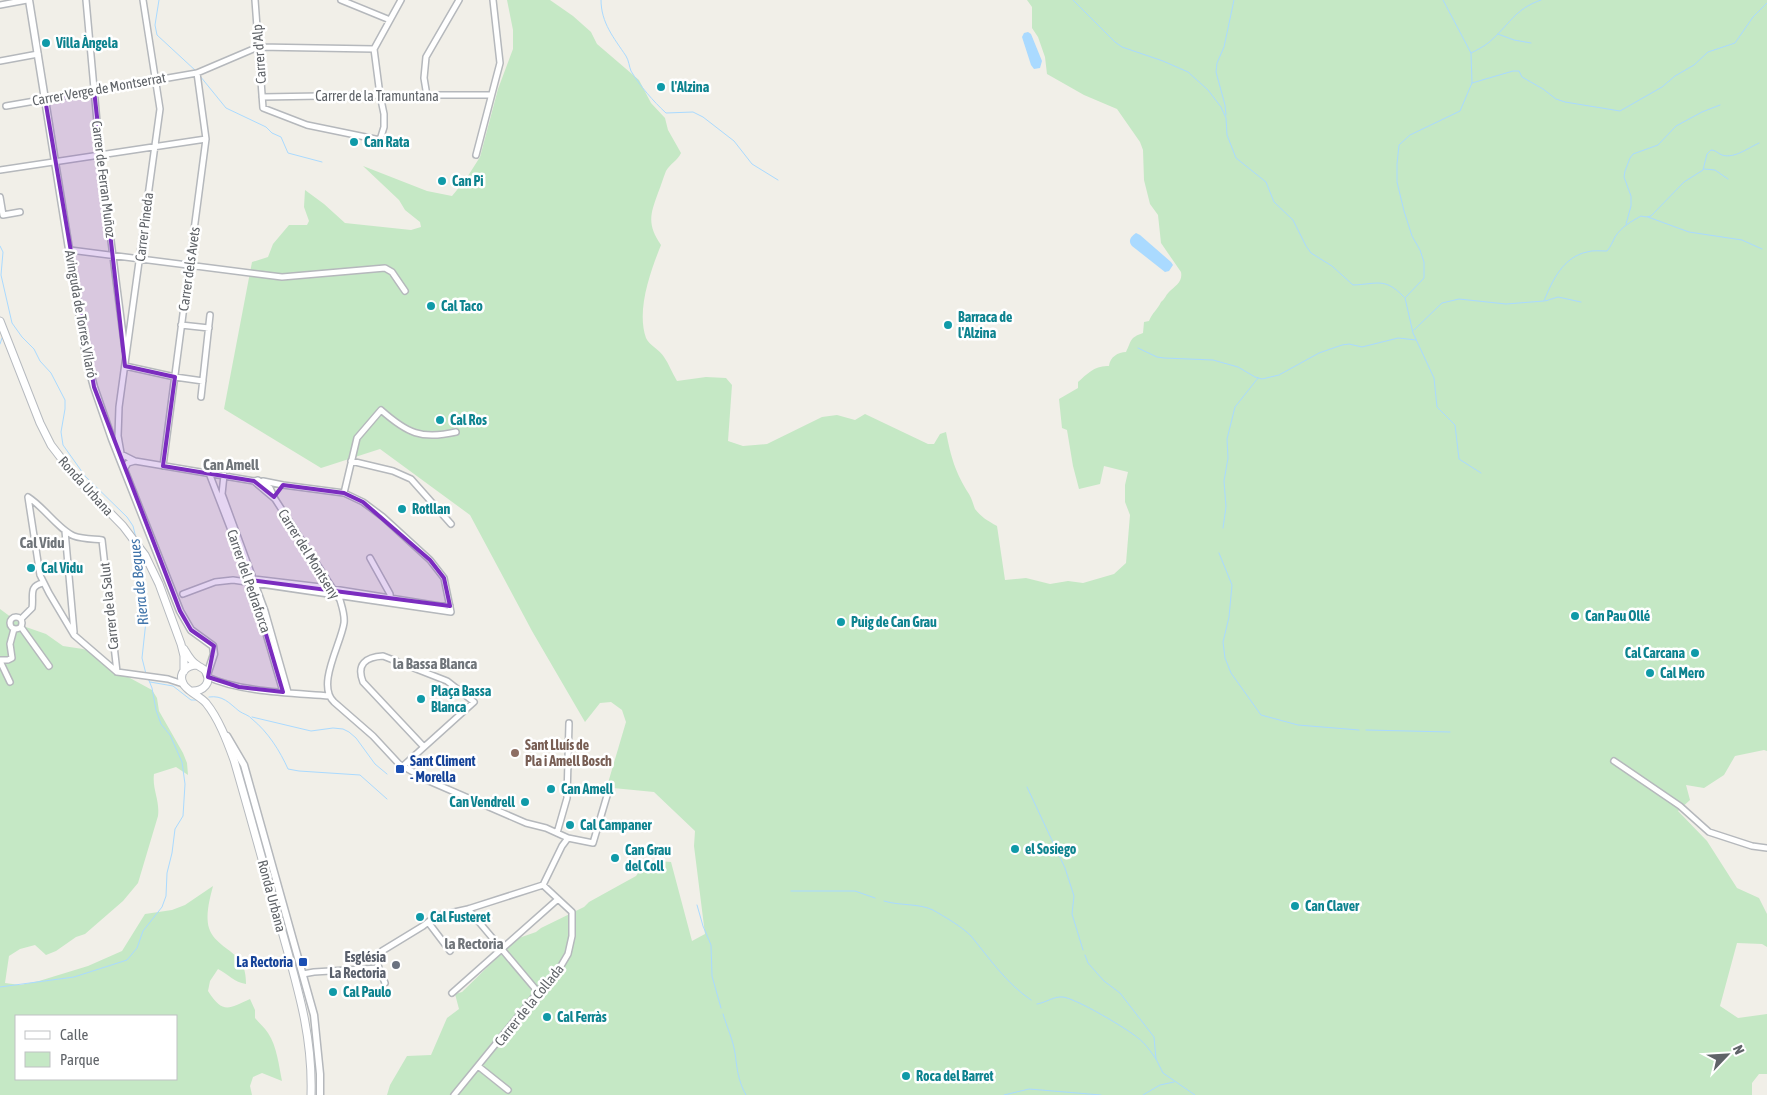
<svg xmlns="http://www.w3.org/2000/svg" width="1767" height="1095" font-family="'Asap Condensed',sans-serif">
<rect width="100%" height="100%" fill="#f1efe8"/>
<path fill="#c5e8c5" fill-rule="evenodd" d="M507,0H550L573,16L591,32L597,44L639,80L651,103L665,118L668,130L681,153C678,160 670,164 666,171C663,178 661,186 658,193C650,215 647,224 661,245C651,270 636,310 646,338C649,345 660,350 664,357C669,364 672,373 677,381L706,377L726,378L732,385L728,441L743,446L767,444L822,417L837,415L855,420L865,414L928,444H934L940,434L946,432C951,457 955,472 969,494C972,499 973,504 975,509C981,517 988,521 997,526L1005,580L1026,578L1050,584L1068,581L1083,583L1114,574L1126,563L1130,515L1125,502V485L1128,472L1104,466L1100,484L1079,489L1073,466L1067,430L1062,428L1059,399L1078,388V382C1087,374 1095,365 1109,366C1110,357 1118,352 1126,352C1132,340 1129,338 1143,333L1144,322L1149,321C1152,313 1158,309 1161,302C1165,299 1165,296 1169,292C1175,286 1183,282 1181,272L1161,243L1158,215L1150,204L1144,180L1143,150L1140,142L1117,109L1084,95L1047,74L1045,57L1038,37L1032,28V7L1027,0H1767V751L1764,750L1735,756L1724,775L1704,788L1686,785L1690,800L1678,811L1707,841L1737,888L1759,898L1767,914V947L1762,944L1737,943L1720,1006L1738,1018L1767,1014V1074H1759L1752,1083V1095H387L390,1085L407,1056L431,1055L447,1018L459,1009L455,994L462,992L516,939L536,932L541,928L584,907L589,902L636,876L647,860L671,862L692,941L705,934L694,846L695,831L654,792L613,788L608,783L626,722L622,710L611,702L600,703L585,722L532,631L470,515L380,449L321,468L224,409L252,262L268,257L273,244L289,225H307L309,221L304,207L305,190L324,204L345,223L411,230L421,227L420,222L405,210L399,200L363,166L427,191L452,196L466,179L480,157L498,89L513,49V30Z
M0,609L23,626L46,634L63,646L83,649L96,654L130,678L152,690L157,698L159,711L183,753L187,763L188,775L176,767L154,774C152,789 160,800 158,816L138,883L123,901L85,934L76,937L56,951L46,955L35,945L20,949L9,956L5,983L20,985L39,981L88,966L122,951L145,914L172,910L185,905L213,886C210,898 205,915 209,928C214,944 232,949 241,962C245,968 246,977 246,984C234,982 229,975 218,969L210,981L208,991C223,1014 228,1009 250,999L255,1010V1018C259,1023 265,1028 268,1033C277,1046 279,1067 282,1081L262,1073L253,1077L250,1086L252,1095H0ZM16,1016H176V1079H16Z"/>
<path fill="#aadaff" d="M1028,32L1031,34L1042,61L1040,68L1034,69L1031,65L1022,37L1024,33Z
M1136,233L1140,235L1171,262L1173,265L1169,271L1165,272L1132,246C1128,241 1130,237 1136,233Z"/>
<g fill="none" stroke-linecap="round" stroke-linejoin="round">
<path stroke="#aadaff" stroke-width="1" d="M159,0L155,25L157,35L196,71
M601,0C601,23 614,38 626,56C629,61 629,66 631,71C640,86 653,101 666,113L693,112L703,117L734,141L752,164L778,180
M1073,0L1115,42L1122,47L1163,61L1188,72L1208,90L1221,107L1226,118L1227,135L1236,158L1266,182L1274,202L1293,220L1306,246L1311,253L1332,266L1353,285C1378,284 1385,277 1404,297
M1443,0L1471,53L1472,83L1460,111L1410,135L1399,145L1397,164V182L1404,211L1412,236L1420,250L1424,262V278L1405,298L1413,333L1434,378L1437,407L1455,425L1459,459L1481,473
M1498,34L1514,40L1531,43
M1471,53C1477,50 1483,47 1488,43C1509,26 1514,9 1541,0
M200,76L226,108L266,127L272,133L281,137L288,153L322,162
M1472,83L1513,71H1519L1522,77L1543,89L1556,99L1565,102L1620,111L1662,87L1675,76L1694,65L1708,52L1735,43L1753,17L1767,3
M1226,115L1225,105L1216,72L1217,63L1224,47L1234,0
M1704,169L1715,170L1728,179
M1648,217L1689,232L1742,240L1762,249
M1626,224L1631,206V196L1624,177L1625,171L1630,158L1633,154L1658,145L1676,126L1702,112L1720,105
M0,246L3,252L1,275L12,323L22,337L34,349L40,361L51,373L65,400V409L61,432L63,445L85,476L127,517L133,526L136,538
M1545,301L1558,297L1581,302
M1414,330L1442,303L1459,299L1506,304L1544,301C1552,281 1563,257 1587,252C1593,250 1600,251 1607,251C1611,246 1612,243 1615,237C1621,227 1632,221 1641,216L1646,217L1651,216L1684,182L1703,170L1707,154L1711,150C1716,150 1717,153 1722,155C1734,159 1748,148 1759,143
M0,344L2,338
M1138,348L1157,357L1164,358L1213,360L1238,367L1255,377L1262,379L1279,375L1319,353L1342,345L1349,344L1362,347L1398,338L1416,340
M1223,528L1226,507L1224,481L1228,458L1227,439L1235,407L1258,378
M136,547L137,570L146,621L142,658L146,674
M1219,553L1232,585L1229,617L1223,642L1225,658L1231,673L1261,715L1298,725L1359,730
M150,682L173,686L191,700H197
M209,697C223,695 229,703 239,711C243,714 249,715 252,719C268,732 280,751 288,769L299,771L360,775L387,799
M252,717L311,731L333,728L343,729L349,732L356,738L375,764L387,774
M1366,730L1450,732
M1027,787L1065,868L1074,896L1072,914L1083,950
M791,891H855L875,898
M884,901C900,906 918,903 933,910C945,917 961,926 971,936C990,959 1006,983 1031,1000
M697,905L703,926L711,945L712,976L721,1008
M1085,955L1088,963L1104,981L1120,993L1154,1037L1156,1059L1163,1073L1195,1095
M0,987L74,977L127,960L137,948L143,931L162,907L166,896L167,873L172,853L175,829L183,816L185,784L182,762L170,735L161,724L156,710L152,688L148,678
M1037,1004C1045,1003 1054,996 1063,997C1077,999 1126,1028 1138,1038C1145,1043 1151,1052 1156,1059
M723,1014C727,1027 733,1040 735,1053C737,1068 738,1081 746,1095
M1004,1095L1029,1089L1101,1095
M1143,1095L1160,1085L1174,1082"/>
<defs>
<path id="minor" d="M86,0L100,155L125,350
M255,0L263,108L307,125L380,140L406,143
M341,0L390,20
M0,5L27,0
M0,61L38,54
M427,96L424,78L426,57L459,0
M262,97L380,95H491
M6,106L197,73L258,47L374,49
M380,140L384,127V114L380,95L374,49L401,0
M476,155L500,63L493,0
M0,170L206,139
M0,197L3,215L20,212
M70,250L282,277L385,268L392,272L405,291
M181,325L209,328
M125,366L175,377L203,381
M201,397L210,315
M121,454L135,461
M122,459L118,436L119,407L160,109L143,0
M351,461L393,471L411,479L451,524
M163,466L206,139L197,73
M124,469L128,463L135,461L254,481L258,480L270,488L275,499L340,600C342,607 345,615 344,623C341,644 316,685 334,702L373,736L399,764L429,781L526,823L546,828L568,838L593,843L609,789
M209,473L251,582L283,692
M224,475L222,494L265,611L288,692
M255,482L275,499
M344,493L357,438L381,410C407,433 421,440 456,432
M65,531L74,632
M370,558L390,594L391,601
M253,579L321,587L440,606H450
M183,594L215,582L233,580L451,612L444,578L430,560L383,517L363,502L344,493L283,485L263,481
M10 623a6 6 0 1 1 12 0a6 6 0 1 1-12 0Z
M21,619L32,608C34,596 28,586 43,583
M21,627L49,666
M0,660H8L12,658L10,644L14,629
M0,661L10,682
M117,672L102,540C93,539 82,539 74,536C59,530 44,507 28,497L40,575L49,593L74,635L117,672L168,679L183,684
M208,677C239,692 294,693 329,696
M1614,761L1680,806L1709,832L1752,846L1767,848
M403,766L474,702L447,681L383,656C366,657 356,664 363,682L424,747
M557,833L567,798L569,723
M468,909L538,992
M428,922L450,951
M379,968L385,983
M303,974L314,972L379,968L377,961L382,951L423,926L436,916L468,909L543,885L562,846L568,838
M452,993L558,899
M478,1066L508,1090
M454,1095L538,992L558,971L568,954L572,936V912L543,885"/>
<path id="tertiary" d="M29,0L87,361L94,387L112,439L180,611L191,630L213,646L214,654L207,675
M227,736L244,765L314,1015L320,1074V1095"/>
<path id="secondary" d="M0,321L40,423L51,445L78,480L123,526L145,555L159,584L181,644L184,656V671
M184,649C187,654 191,662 197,665C201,668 204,668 206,672C212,683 203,691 193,691
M197,665C187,665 178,673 183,683C185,690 200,696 206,703C219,719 227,741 234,760C250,815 265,870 280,924C296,983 313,1033 311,1095"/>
</defs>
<use href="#minor" stroke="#b5b8bc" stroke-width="8"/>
<use href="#tertiary" stroke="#b5b8bc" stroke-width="9"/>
<use href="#secondary" stroke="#b6babf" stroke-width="9"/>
<use href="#minor" stroke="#fff" stroke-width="5"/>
<use href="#tertiary" stroke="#fff" stroke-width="6"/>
<use href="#secondary" stroke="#fff" stroke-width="7"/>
</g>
<path fill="#7b2cbf" fill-opacity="0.2" stroke="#7b2cbf" stroke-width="4" stroke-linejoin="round" d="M94,90L125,366L175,377L163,466L254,481L274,497L283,485L344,493L363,502L430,560L444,578L450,606L250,580L283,692L239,687L208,677L214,646L191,630L180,611L94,387L45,99Z"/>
<g fill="#0f9aa8" stroke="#fff" stroke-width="2">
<circle cx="46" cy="43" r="5"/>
<circle cx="661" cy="87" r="5"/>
<circle cx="354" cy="142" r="5"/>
<circle cx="442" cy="181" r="5"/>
<circle cx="431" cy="306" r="5"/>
<circle cx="948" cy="325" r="5"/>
<circle cx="440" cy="420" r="5"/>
<circle cx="402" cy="509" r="5"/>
<circle cx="31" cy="568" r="5"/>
<circle cx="1575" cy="616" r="5"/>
<circle cx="841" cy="622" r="5"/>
<circle cx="1695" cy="653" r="5"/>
<circle cx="1650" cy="673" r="5"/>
<circle cx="421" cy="699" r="5"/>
<circle cx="551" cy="789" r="5"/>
<circle cx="525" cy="802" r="5"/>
<circle cx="570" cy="825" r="5"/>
<circle cx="1015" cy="849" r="5"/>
<circle cx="615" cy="858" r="5"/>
<circle cx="1295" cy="906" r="5"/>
<circle cx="420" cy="917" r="5"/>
<circle cx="333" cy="992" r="5"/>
<circle cx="547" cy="1017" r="5"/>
<circle cx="906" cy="1076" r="5"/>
</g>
<circle fill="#8d6e63" stroke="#fff" stroke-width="2" cx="515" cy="753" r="5"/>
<g fill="#1a4fb4" stroke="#fff" stroke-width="2">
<rect x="395" y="764" width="10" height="10" rx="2.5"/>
<rect x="298" y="957" width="10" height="10" rx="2.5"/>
</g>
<circle fill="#6b7280" stroke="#fff" stroke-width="2" cx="396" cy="965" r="5"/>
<g text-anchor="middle" stroke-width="5" stroke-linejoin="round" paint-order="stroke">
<g font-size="14" font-weight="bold" fill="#0d838f" stroke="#fff" text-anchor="start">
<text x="56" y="48">Villa Àngela</text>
<text x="671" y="92">l'Alzina</text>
<text x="364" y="147">Can Rata</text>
<text x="452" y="186">Can Pi</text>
<text x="441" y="311">Cal Taco</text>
<text x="958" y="322">Barraca de<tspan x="958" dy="16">l'Alzina</tspan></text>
<text x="450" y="425">Cal Ros</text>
<text x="412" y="514">Rotllan</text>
<text x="41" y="573">Cal Vidu</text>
<text x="1585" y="621">Can Pau Ollé</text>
<text x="851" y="627">Puig de Can Grau</text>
<text x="1685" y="658" text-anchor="end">Cal Carcana</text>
<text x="1660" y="678">Cal Mero</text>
<text x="431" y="696">Plaça Bassa<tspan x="431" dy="16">Blanca</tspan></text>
<text x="561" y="794">Can Amell</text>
<text x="515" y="807" text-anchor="end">Can Vendrell</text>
<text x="580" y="830">Cal Campaner</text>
<text x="1025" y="854">el Sosiego</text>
<text x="625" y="855">Can Grau<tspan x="625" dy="16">del Coll</tspan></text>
<text x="1305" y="911">Can Claver</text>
<text x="430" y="922">Cal Fusteret</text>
<text x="343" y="997">Cal Paulo</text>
<text x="557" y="1022">Cal Ferràs</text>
<text x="916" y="1081">Roca del Barret</text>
</g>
<g font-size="14" fill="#5f6368" stroke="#fff">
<text transform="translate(259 54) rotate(-94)" y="5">Carrer d'Alp</text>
<text transform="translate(99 89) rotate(-10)" y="5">Carrer Verge de Montserrat</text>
<text x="377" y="101">Carrer de la Tramuntana</text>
<text transform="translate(104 179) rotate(83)" y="5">Carrer de Ferran Muñoz</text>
<text transform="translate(144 227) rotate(-83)" y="5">Carrer Pineda</text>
<text transform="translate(189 269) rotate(-82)" y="5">Carrer dels Avets</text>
<text transform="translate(81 314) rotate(80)" y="5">Avinguda de Torres Vilaró</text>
<text transform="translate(86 486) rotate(48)" y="5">Ronda Urbana</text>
<text transform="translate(309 554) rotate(58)" y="5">Carrer del Montseny</text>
<text transform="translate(249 581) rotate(71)" y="5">Carrer del Pedraforca</text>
<text transform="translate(109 606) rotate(-96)" y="5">Carrer de la Salut</text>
<text transform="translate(272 896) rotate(75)" y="5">Ronda Urbana</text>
<text transform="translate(529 1005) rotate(-51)" y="5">Carrer de la Collada</text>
</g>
<g font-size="14" font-weight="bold" fill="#785e54" stroke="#fff" text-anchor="start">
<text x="525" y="750">Sant Lluís de<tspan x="525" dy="16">Pla i Amell Bosch</tspan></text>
</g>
<g font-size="14" font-weight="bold" fill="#164399" stroke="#fff" text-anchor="start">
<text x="410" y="766">Sant Climent<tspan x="410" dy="16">- Morella</tspan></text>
<text x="293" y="967" text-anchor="end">La Rectoria</text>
</g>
<g font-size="14" font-weight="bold" fill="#5b616d" stroke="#fff" text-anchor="end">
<text x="386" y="962">Església<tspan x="386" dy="16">La Rectoria</tspan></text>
</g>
<g font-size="15" font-weight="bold" fill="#70757a" stroke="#fff">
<text x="231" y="470">Can Amell</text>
<text x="42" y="548">Cal Vidu</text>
<text x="435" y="669">la Bassa Blanca</text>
<text x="474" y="949">la Rectoria</text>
</g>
<g font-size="15" font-style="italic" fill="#4174aa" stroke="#fff">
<text transform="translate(139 582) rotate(-96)" y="5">Riera de Begues</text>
</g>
</g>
<rect x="15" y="1015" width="162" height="65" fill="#ffffff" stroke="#bfc1c3"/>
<rect x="25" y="1031" width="25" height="8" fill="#ffffff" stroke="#bfc1c3"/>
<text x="60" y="1040" font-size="15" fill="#5f6368">Calle</text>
<rect x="25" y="1052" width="25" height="15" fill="#c5e8c5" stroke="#bfc1c3"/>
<text x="60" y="1065" font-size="15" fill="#5f6368">Parque</text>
<g transform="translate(1727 1055) rotate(65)" stroke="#ffffff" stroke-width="4" paint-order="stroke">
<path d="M0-4L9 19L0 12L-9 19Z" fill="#5f6368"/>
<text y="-8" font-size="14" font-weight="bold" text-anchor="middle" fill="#5f6368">N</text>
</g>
</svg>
